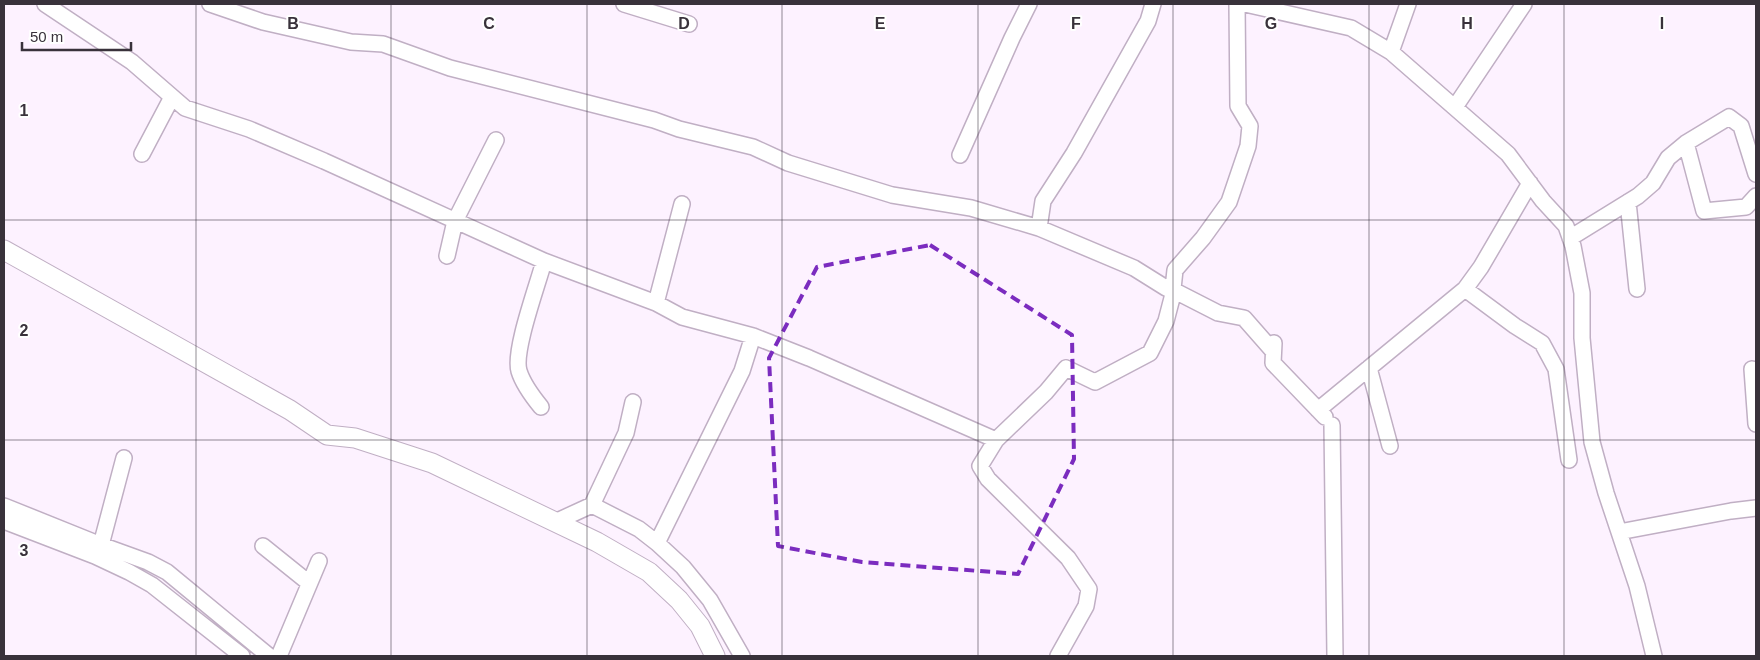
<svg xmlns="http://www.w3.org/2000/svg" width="1760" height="660" font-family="Helvetica,sans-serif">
<rect width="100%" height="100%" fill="#fdf2ff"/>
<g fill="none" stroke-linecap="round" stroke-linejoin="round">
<defs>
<path id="minor" d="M45,4L132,62L185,108L249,129L324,161L544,261L656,303L682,317L753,336L809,358L996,440L1046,392L1066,368L1095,382L1150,353L1166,321L1172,298L1175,270L1203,238L1229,202L1248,146L1250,126L1238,106L1237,4
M210,4L263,22L351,42L383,44L450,68L654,120L679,129L753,147L788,163L892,195L971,208L1039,228L1134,268L1166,288L1173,290L1218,313L1244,318L1273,351
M624,4L689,24
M1245,4L1351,28L1391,52L1508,154L1543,201L1566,226L1573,246L1582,293V338L1592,442L1606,493L1637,586L1654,656
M1391,52L1408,4
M1455,107L1524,4
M1686,143L1704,211L1746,207L1756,196
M142,154L172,97
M960,155L1012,38L1029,4
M1628,202L1637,289
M1039,228L1043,201L1074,153L1148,21L1153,4
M1570,238L1638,196L1653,183L1668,158L1686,143L1729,117L1741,126L1756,174
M447,256L455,221L496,140
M1465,289L1515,326L1542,343L1556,369L1569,460
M656,303L682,204
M1274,343L1273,363L1325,417
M1369,368L1390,446
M1752,369L1756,424
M541,407C532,396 523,384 519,371C513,351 538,284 544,261
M1318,410L1465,289L1481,267L1530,183
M1332,425L1335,656
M996,440L980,466L988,479L1068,558L1089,589L1086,606L1058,656
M592,505L626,433L633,402
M4,506L101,545L148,562L167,572L269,656
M4,521L95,556L129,572L152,585L242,656
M555,522L592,505L639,529L657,543L683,567L710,600L742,656
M1619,532L1731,511L1756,508
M657,543L742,371L753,336
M101,545L124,458
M263,546L309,583
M279,656L319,561"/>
<path id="tertiary" d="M4,250L290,410L327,435L355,438L432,463L597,542L649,572L679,600L700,626L715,656"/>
</defs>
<use href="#minor" stroke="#c0afc4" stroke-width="18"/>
<use href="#tertiary" stroke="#c0afc4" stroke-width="21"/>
<use href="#minor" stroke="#fff" stroke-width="15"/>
<use href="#tertiary" stroke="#fff" stroke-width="19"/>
</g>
<path fill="none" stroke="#7b2cbf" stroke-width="4" stroke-dasharray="10 6" stroke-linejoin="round" d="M930,245L1072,335L1074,459L1018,574L862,562L778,546L769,358L817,267Z"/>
<path fill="none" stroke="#39323b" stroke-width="1" stroke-opacity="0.55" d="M196,4V656M391,4V656M587,4V656M782,4V656M978,4V656M1173,4V656M1369,4V656M1564,4V656M4,220H1756M4,440H1756"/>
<g font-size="16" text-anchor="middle" font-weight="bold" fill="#39323b" stroke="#fff" stroke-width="4" stroke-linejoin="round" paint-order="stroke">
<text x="293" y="29">B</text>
<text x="489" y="29">C</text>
<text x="684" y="29">D</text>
<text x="880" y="29">E</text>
<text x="1076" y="29">F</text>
<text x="1271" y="29">G</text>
<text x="1467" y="29">H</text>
<text x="1662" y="29">I</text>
<text x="24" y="116">1</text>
<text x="24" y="336">2</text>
<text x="24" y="556">3</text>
</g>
<rect width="1760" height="660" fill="none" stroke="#39323b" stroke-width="10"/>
<path d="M22 42v8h109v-8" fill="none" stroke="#39323b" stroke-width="2.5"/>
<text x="30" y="42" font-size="15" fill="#39323b" stroke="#ffffff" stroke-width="4" paint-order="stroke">50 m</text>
</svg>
